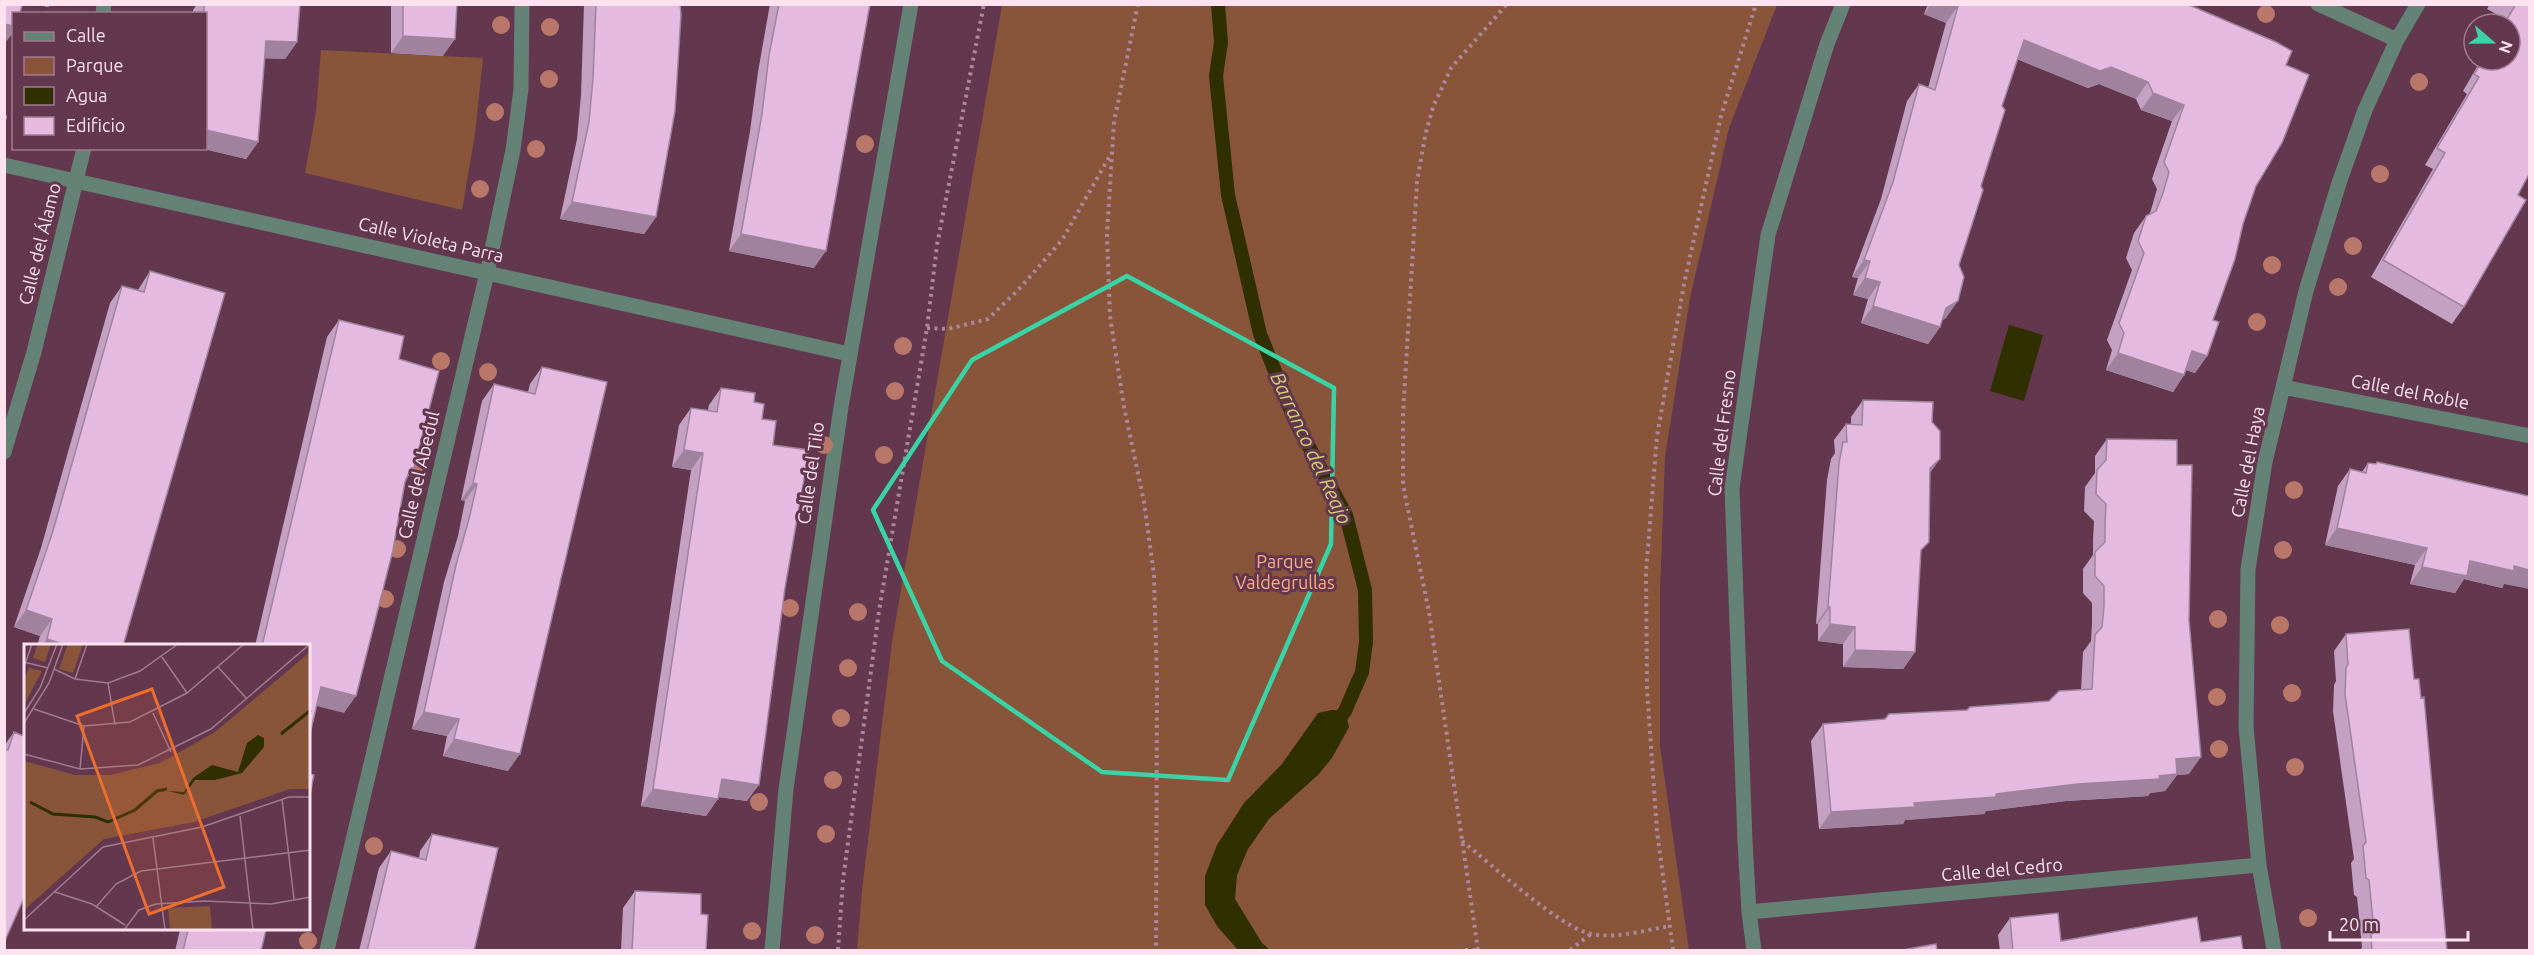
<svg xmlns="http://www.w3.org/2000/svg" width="2534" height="955" font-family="Ubuntu,sans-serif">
<rect width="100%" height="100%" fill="#63374e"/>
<path fill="#88553a" d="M1002,5H1777L1729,128L1690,298L1665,457L1660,591V746L1689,950H857L862,890L892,642Z
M321,50L483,58L475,134L462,210L305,173L316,112Z"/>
<path fill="#302f00" d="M2009,325L2043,335L2024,401L1990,391Z
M1332,710L1345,711L1349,727L1332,758L1318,775L1269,819L1248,849L1237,875L1235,899L1262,943L1270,950H1238L1217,926L1205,905V876L1217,845L1244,803L1282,764L1318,713Z"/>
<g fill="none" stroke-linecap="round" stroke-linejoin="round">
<path stroke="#302f00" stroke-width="14" d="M1218,4L1221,42L1216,76L1228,195L1260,334L1295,421L1346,515L1365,590L1366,642L1362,672L1345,711L1335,725"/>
<path stroke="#ad889a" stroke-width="4" stroke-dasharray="3 4.5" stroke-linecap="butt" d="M47,4V14
M1138,4L1114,122L1107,234L1110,316L1124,407L1144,502L1154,575L1157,683L1156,950
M4,117L14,119
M927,328L948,329L988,319L1021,287L1062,240L1112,152
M1462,841C1490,863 1561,929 1592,934C1617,939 1645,930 1670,926
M838,950L843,880L879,611L927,328L937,245L984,4
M1465,950H1478
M1478,950L1429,612L1403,485V414L1417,182L1425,136L1433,107L1451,68L1507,4
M1570,950L1591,934
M1673,950L1657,831L1647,690L1646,572L1657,436L1684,284L1721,116L1756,4"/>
<path stroke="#658276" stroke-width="15" d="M2318,4L2397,40
M103,14L104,4
M4,165L849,354
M2283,387L2530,436
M4,452L34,352L84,148
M1749,912L2259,865
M327,950L487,273L513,150L521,89L522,4
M772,950L786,789L841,407L911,4
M1754,950L1749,912L1745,841L1732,488L1768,235L1827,44L1843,4
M2274,950L2259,865L2246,727L2248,569L2265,462L2306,291L2339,183L2365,110L2397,40L2418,4"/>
</g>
<g fill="#b9776a">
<circle cx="2266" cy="14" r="9"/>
<circle cx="501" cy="25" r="9"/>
<circle cx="550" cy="27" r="9"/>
<circle cx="549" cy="79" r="9"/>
<circle cx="2419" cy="82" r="9"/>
<circle cx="495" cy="112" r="9"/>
<circle cx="865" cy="144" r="9"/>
<circle cx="536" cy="149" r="9"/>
<circle cx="2380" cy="174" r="9"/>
<circle cx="480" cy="189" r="9"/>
<circle cx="2353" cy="246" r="9"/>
<circle cx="2272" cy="265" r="9"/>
<circle cx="2338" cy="287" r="9"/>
<circle cx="2257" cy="322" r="9"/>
<circle cx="903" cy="346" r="9"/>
<circle cx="441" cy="361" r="9"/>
<circle cx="488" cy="372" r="9"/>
<circle cx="895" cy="391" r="9"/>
<circle cx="824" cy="445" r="9"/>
<circle cx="884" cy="455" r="9"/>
<circle cx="414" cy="468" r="9"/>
<circle cx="2294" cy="490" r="9"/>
<circle cx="397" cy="549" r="9"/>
<circle cx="2283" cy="550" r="9"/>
<circle cx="385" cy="599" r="9"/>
<circle cx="790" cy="608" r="9"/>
<circle cx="858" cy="612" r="9"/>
<circle cx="2218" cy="619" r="9"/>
<circle cx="2280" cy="625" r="9"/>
<circle cx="848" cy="668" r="9"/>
<circle cx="2292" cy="693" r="9"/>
<circle cx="2217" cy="697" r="9"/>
<circle cx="841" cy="718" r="9"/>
<circle cx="2219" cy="749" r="9"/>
<circle cx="2295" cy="767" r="9"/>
<circle cx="833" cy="780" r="9"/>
<circle cx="759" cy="802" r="9"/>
<circle cx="826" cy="834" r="9"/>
<circle cx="374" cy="846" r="9"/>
<circle cx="2308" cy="918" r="9"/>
<circle cx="752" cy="931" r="9"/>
<circle cx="815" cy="935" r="9"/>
<circle cx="308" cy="941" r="9"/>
</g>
<path fill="#c4a0c2" d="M197,4H300L297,42L285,59L264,58L258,142L246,159L200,148H206V14H193V10Z
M391,4H457L443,56L391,53Z
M584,4H680L656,217L644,234L560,219L577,139L581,95Z
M770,4H870L814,268L729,251L750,131L758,72Z
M1928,4H2187L2286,65L2256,186L2243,224L2213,320L2207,356L2195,373L2186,370L2184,375L2173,392L2106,370L2112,350L2107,340L2132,270L2126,258L2134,233L2146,216L2149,215L2151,210L2157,189L2152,179L2172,121L2141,110L2136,99L2099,84L2088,88L2017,59L2002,106L1959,265L1946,318L1942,320L1940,327L1928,344L1861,323L1868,299L1853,295L1858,278L1852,277L1881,199L1907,101L1919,84L1928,88L1946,23L1924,14Z
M2490,4H2529L2518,195L2464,307L2452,324L2371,277L2433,169L2425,165L2467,94L2463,91L2481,60H2510V24H2502L2505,19L2487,9Z
M150,271L123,646H37L40,636L14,627L41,548L110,303L122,286L138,290Z
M339,320L414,468L407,478L405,482L344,713L309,646H255L327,337Z
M542,367L508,771L443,756L447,736L412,729L444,582L458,536L465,501L461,500L482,401L494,384L528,392L530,384Z
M721,388L754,402L762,419L773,445L785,588L747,801L719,797L706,816L641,806L691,470L672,467L679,425L691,408L708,410L709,405Z
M1863,400L1930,473L1921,553L1915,652L1903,669L1843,667V644L1818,641V624H1816L1827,480L1831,459L1835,453L1834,440L1846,424H1851V417Z
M2107,439L2177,465L2189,620V774L2177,775L2165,791L2150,793L2148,796L2066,801L1986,811L1984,814L1905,820L1903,824L1819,829L1811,741L1823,724L1885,719L2049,701L2081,690L2083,652L2091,641L2092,623V603L2083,593V569L2093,555V540L2094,521L2084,511L2085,487L2095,473V456Z
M2377,462L2504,584L2502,588L2464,579L2455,593L2410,584L2415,565L2325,545L2338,486L2350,469L2362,472L2368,463L2375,464Z
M2346,634L2414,679L2447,951H2360L2362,947L2357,897L2354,895L2351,863L2354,859L2333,711L2334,685L2336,681L2334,651Z
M14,732L4,943V746Z
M432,834L474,951H359L379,868L391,851L419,858L420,851Z
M635,891L701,914L706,951H621L623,908Z
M2010,918L2061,941L2201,942L2243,951H2000L1998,935Z
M180,930H266L261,951H175Z"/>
<path fill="#a0829e" d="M1931,4H1953L1958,6L1946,23L1924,14Z
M4,24L14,26V32L4,44Z
M403,36L455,39L443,56L391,53Z
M2024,40L2111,67L2148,82L2136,99L2099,84L2088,88L2012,57Z
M266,41L297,42L285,59L254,58Z
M2153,93L2184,105L2172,121L2141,110Z
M206,130L258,142L246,159L200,148H206Z
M572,202L656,217L644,234L560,219Z
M741,234L826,251L814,268L729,251Z
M1864,260L1870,261L1858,278L1852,277Z
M1865,278L1880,282L1868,299L1853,295Z
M1958,301L1946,318L1934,325L1946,308Z
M1873,306L1940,327L1928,344L1861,323Z
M2192,351L2207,356L2195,373L2180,368Z
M2118,353L2184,375L2173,392L2106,370Z
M684,450L703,453L691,470L672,467Z
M1940,459L1928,476L1930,468Z
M473,483L477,484L465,501L461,500Z
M2337,528L2427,548L2415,565L2325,545Z
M2470,561L2514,566L2529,570V589L2504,584L2502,588L2464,579L2455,593L2410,584L2422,567Z
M1828,607H1830L1818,624H1816Z
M26,610L52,619L40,636L14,627Z
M1830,624L1855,627L1843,644L1818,641Z
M47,639L69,646H42Z
M1855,650L1915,652L1903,669L1843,667Z
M321,687L356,696L344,713L309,704Z
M424,712L459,719L447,736L412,729Z
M454,739L520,754L508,771L443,756Z
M2201,757L2189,774L2177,775L2165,791L2150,793L2148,796L2066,801L1986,811L1984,814L1905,820L1903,824L1819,829L1831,812L1996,794L2176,759Z
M722,779L759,785L747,801L710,796Z
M653,789L718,799L706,816L641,806Z"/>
<path fill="#e4bae1" stroke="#a0829e" stroke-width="1.5" d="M4,4H22L20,14H14V26L4,24Z
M204,4H300L297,42L266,41L258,142L206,130V14H204Z
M403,4H457L455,39L403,36Z
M596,4H680L681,15L675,111L656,217L572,202L589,122L593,78Z
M779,4H870L826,251L741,234L762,114L769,55Z
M1953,4H2187L2276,42L2292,51L2286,65L2309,75L2282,143L2256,186L2243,224L2235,259L2213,320L2219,322L2207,356L2192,351L2184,375L2118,353L2124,333L2119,323L2144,253L2138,241L2146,216L2156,211L2163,193L2169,172L2164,162L2184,105L2153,93L2148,82L2111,67L2100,71L2024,40L2002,106L2005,110L1981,186L1983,190L1959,265L1964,277L1958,301L1946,308L1940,327L1873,306L1880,282L1865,278L1870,261L1864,260L1893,182L1919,84L1935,90L1958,6Z
M2516,4H2529V174L2518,195L2526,200L2464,307L2383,260L2445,153L2437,148L2479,77L2474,74L2483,60H2510V24H2504Z
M150,271L225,293L123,646H69L47,639L52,619L26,610L53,531L122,286L144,292Z
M339,320L404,336L399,359L439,371L414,468H411L405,482L393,550L356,696L321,687L309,738V646H262Z
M542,367L607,382L520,754L454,739L459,719L424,712L456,565L469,519L477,484L473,483L494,384L535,394Z
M721,388L755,393L754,402L764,404L762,419L776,421L773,445L809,450L785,588L759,785L722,779L718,799L653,789L703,453L684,450L691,408L717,412Z
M1863,400L1933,402L1932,422L1940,431V459L1930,468L1929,542L1921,550L1915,652L1855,650V627L1830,624V607H1828L1839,463L1843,442H1847L1846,424L1862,425Z
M2107,439L2177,440V465H2192L2189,620L2201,757L2176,759L2177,774L2159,776L2160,779L2078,784L1996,794V797L1914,803L1915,807L1831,812L1823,724L1885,719L1889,714L1967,710L1970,707L2049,701L2059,691L2092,689L2095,635L2102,627L2104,606V586L2095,576V552L2105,542V523L2106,504L2096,494L2097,470L2106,460Z
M2377,462L2529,496V570L2514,566V571L2470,561L2467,576L2422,567L2427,548L2337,528L2350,469L2366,473L2368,463L2376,464Z
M2409,629L2414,679H2419L2421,698L2424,697L2447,951H2372L2371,935L2374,931L2369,880L2366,878L2363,846L2366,842L2345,694L2346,668L2348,664L2346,634Z
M14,732L26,737V893L4,943V749L8,750Z
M309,774L314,775L309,799Z
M432,834L498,848L474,951H367L391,851L426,860Z
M635,891L701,894V914L708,915L706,951H632Z
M2058,913L2061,941L2197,917L2201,942L2241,936L2243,951H2013L2010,918Z
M188,930H266L261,951H183Z
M1936,944L1937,951H1897Z"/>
<path fill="none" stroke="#38d4a6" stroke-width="4.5" stroke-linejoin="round" d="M1127,276L1334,388L1331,544L1228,780L1102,772L942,661L873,510L972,360Z"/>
<g text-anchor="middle" stroke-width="6" stroke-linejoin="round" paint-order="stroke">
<g font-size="18" fill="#fee2ef" stroke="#63374e">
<text transform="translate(431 240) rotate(13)" y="6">Calle Violeta Parra</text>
<text transform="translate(40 244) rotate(-76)" y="6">Calle del Álamo</text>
<text transform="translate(2410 392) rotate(11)" y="6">Calle del Roble</text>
<text transform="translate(1722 433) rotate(-83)" y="6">Calle del Fresno</text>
<text transform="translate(2248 462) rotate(-79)" y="6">Calle del Haya</text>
<text transform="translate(811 473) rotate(-82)" y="6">Calle del Tilo</text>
<text transform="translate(419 475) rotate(-77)" y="6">Calle del Abedul</text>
<text transform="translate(2002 870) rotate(-5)" y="6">Calle del Cedro</text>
</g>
<g font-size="18" fill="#ffac80" stroke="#63374e">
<text x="1285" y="568">Parque<tspan x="1285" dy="21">Valdegrullas</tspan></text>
</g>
<g font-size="20" font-style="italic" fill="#d1d075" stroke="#63374e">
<text transform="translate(1311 448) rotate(65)" y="7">Barranco del Reajo</text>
</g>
</g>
<g transform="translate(24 644)">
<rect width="286" height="286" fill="#63374e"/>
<path d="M14,0H27L21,18L9,14ZM44,0H59L49,29L35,25ZM286,8V145H266L170,178L80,195L0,266V117L51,131H86L136,119L191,88ZM5,24L18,27L0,61V36ZM186,262L188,286H146L144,264Z" fill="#88553a"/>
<path d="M234,91L240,94V103L218,129L191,136H171L160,151L144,147L160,148L169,134L188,121L214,128L223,99Z" fill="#302f00"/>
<path fill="none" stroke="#302f00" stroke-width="3" d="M257,90L287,66M6,158L29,170L71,173L84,178L111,166L133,147L143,145"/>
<path fill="none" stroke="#a17b8e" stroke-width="1.5" d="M138,13L163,49M0,18L24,24M0,23L8,0M194,23L223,55M30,25L51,35L84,39L116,27L154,0M51,35L63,0M84,39L91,81M10,65L60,82L106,78L163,49L220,0M0,69L16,44L33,0M129,69L147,108M0,79L25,39L39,0M0,110L56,125L114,121L187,85L286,0M56,125L60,82M258,155L270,255M216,172L229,286M129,194L141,286M31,248L68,260L101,281M72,263L92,240L117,227L287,206M0,276L79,203L178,183L265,153H287M100,286L115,266L132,260L180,257L247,260L287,253"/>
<path fill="#eb6e2e" fill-opacity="0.15" stroke="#eb6e2e" stroke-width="3" d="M128,45L200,243L125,270L53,72Z"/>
<rect width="286" height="286" fill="none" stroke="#fee2ef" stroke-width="3"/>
</g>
<rect width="2534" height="955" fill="none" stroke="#fee2ef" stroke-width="12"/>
<rect x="12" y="12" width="195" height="138" fill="#63374e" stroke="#a17b8e" stroke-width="1.5"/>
<rect x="24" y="32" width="30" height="9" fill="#658276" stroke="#a17b8e" stroke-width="1.5"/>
<text x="66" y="42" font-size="18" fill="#fee2ef">Calle</text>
<rect x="24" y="57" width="30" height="18" fill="#88553a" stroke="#a17b8e" stroke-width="1.5"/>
<text x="66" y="72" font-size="18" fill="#fee2ef">Parque</text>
<rect x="24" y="87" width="30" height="18" fill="#302f00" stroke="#a17b8e" stroke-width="1.5"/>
<text x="66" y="102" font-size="18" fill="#fee2ef">Agua</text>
<rect x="24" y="117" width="30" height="18" fill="#e4bae1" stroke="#a17b8e" stroke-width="1.5"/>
<text x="66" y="132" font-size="18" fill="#fee2ef">Edificio</text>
<g transform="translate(2492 42) rotate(110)"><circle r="28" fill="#63374e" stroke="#a17b8e" stroke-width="1.5"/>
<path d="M0-4.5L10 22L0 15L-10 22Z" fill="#38d4a6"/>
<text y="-9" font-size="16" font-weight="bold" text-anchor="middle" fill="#fee2ef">N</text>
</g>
<path d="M2330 931v9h138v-9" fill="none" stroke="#fee2ef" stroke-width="3"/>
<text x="2339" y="931" font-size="18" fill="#fee2ef" stroke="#63374e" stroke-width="4.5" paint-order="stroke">20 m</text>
</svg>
